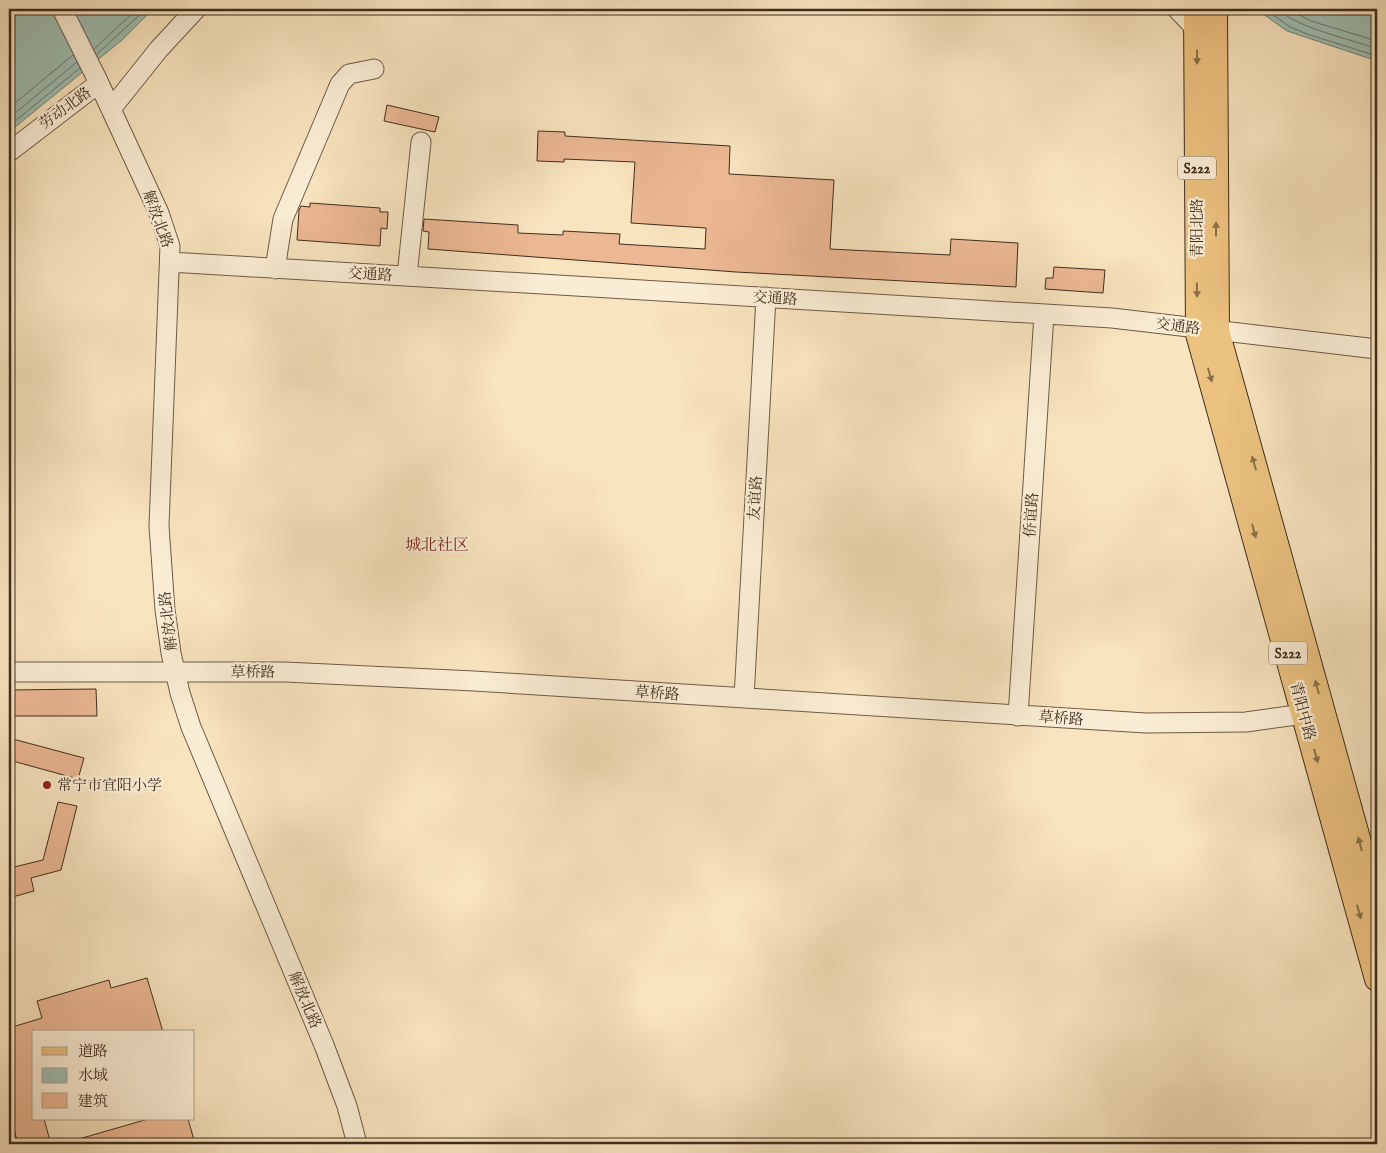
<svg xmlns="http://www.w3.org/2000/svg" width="1386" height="1153" font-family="'IM FELL English','Noto Serif SC',serif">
<rect width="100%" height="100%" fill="#f8e4bf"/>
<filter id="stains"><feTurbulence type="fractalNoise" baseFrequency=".004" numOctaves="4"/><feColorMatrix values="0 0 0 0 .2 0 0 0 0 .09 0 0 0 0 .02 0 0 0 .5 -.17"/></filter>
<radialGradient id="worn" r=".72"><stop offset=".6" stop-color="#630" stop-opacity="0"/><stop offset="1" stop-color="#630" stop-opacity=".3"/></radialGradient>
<path fill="#9dbeb3" stroke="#778477" d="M9,9H153L122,40L9,132Z
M1256,9H1377V61L1287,31Z"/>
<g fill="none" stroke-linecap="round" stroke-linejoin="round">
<path stroke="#6e7668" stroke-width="1" d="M1265,9L1290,27L1307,34L1377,56
M1276,9C1306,31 1342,36 1377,49
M1288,9L1311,21L1377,41
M94,49L137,9
M97,54L146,9
M9,108L73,55
M9,118L77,62
M9,126L80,68"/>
</g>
<path fill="#ecb894" stroke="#3f2d1c" d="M387,105L439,117L435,132L384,121Z
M538,131L565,132V136L730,146L729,174L834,180L830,249L950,255L951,239L1018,243L1016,287L736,272L428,249L429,232L423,231L424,219L518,225V233L563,235V231L620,234L619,244L705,249L706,228L631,223L635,162L564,159V162L537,161Z
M310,203L380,208V212H388L387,229L381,228L380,246L297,240L299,210L301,206L310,207Z
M1054,267L1105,270L1103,293L1045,289L1046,278H1053Z
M96,689L97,716H9V690Z
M9,738L84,758L78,779L9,760Z
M58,802L77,806L61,870L31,878L34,891L9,898V879L12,878L14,867L43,860Z
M147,978L163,1032H34V1119H44L51,1144H18L9,1111V1028L42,1018L37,1001L109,980L111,988Z
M148,1119H188L194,1140H191V1144H72V1141Z"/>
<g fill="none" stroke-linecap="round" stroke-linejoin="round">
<defs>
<path id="minor" d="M62,9L97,79L159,213L170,246L159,526L165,610L171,653L180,693L191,727L324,1045L347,1106L357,1144
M1177,9L1197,30
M111,109L159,49L196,9
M9,152L99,83
M170,262L1112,318L1377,349
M275,269L283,219L340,84L349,74L374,69
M407,276L421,142
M9,672H285L474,681L1146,723L1246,722L1304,714
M744,698L766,297
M1018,716L1044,314"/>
<path id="major" d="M1196,9L1198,334L1377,979
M1215,9L1217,331L1377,907"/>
</defs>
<use href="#minor" stroke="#6d5b45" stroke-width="21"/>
<use href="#major" stroke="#3f2d1c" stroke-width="26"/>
<use href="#minor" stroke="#faedd5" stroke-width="19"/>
<use href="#major" stroke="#ecc280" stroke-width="24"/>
</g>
<defs><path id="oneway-solid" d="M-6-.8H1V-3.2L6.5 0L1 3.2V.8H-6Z" transform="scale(1.25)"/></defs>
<g fill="#8d7049">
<use href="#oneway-solid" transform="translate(1197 57) rotate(90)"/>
<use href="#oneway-solid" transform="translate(1216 229) rotate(-90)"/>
<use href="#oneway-solid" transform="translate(1197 290) rotate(89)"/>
<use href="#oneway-solid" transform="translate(1210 375) rotate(74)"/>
<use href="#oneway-solid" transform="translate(1254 463) rotate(-106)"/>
<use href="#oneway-solid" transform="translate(1254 531) rotate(75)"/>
<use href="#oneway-solid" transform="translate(1317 687) rotate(-105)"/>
<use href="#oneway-solid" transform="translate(1316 756) rotate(75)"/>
<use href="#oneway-solid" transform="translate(1360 844) rotate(-105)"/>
<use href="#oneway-solid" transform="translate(1359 912) rotate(75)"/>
</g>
<circle fill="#8f2418" stroke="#faedd5" stroke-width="2" cx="47" cy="785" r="5"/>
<g text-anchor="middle" stroke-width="4.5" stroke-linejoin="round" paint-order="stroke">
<g fill="#faedd5" stroke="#776754" stroke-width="1">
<rect x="1178" y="156.5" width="38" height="23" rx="4"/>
<rect x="1269" y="641.5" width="38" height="23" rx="4"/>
</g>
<g font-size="14" font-weight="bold" fill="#3f2d1c">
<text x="1197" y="173">S222</text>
<text x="1288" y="658">S222</text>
</g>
<g font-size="15" fill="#3f2d1c" stroke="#faedd5">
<text transform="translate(65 108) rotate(-36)" y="5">劳动北路</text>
<text transform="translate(158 219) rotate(70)" y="5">解放北路</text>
<text transform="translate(1197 228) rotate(-90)" y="5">青阳北路</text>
<text transform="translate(370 274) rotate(3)" y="5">交通路</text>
<text transform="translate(775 298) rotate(3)" y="5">交通路</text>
<text transform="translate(1178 326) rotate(7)" y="5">交通路</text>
<text transform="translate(755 498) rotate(-87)" y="5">友谊路</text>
<text transform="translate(1031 515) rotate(-86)" y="5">侨谊路</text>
<text transform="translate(168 621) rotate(-97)" y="5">解放北路</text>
<text x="253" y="677">草桥路</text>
<text transform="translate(657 693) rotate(4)" y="5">草桥路</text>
<text transform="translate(1303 711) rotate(75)" y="5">青阳中路</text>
<text transform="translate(1061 718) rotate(4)" y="5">草桥路</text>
<text transform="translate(305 1000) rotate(67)" y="5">解放北路</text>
</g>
<g font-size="15" fill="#3f2d1c" stroke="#faedd5" text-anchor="start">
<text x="57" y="790">常宁市宜阳小学</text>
</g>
<g font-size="16" fill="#7a1f14" stroke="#faedd5">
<text x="437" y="550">城北社区</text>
</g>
</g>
<rect width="1386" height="1153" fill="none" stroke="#f8e4bf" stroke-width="30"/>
<rect x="10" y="10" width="1366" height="1133" fill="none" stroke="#3f2d1c" stroke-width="2.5"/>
<rect x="15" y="15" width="1356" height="1123" fill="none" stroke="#3f2d1c"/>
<rect x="32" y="1030" width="162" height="90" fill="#faedd5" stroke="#afa08b"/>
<rect x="42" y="1047" width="25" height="8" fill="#ecc280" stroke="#afa08b"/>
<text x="78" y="1056" font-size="15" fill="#3f2d1c">道路</text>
<rect x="42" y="1068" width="25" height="15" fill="#9dbeb3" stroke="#afa08b"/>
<text x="78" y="1080" font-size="15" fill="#3f2d1c">水域</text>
<rect x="42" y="1093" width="25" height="15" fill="#ecb894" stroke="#afa08b"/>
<text x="78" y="1106" font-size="15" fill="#3f2d1c">建筑</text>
<rect width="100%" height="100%" filter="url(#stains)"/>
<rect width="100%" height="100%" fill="url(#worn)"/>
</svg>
